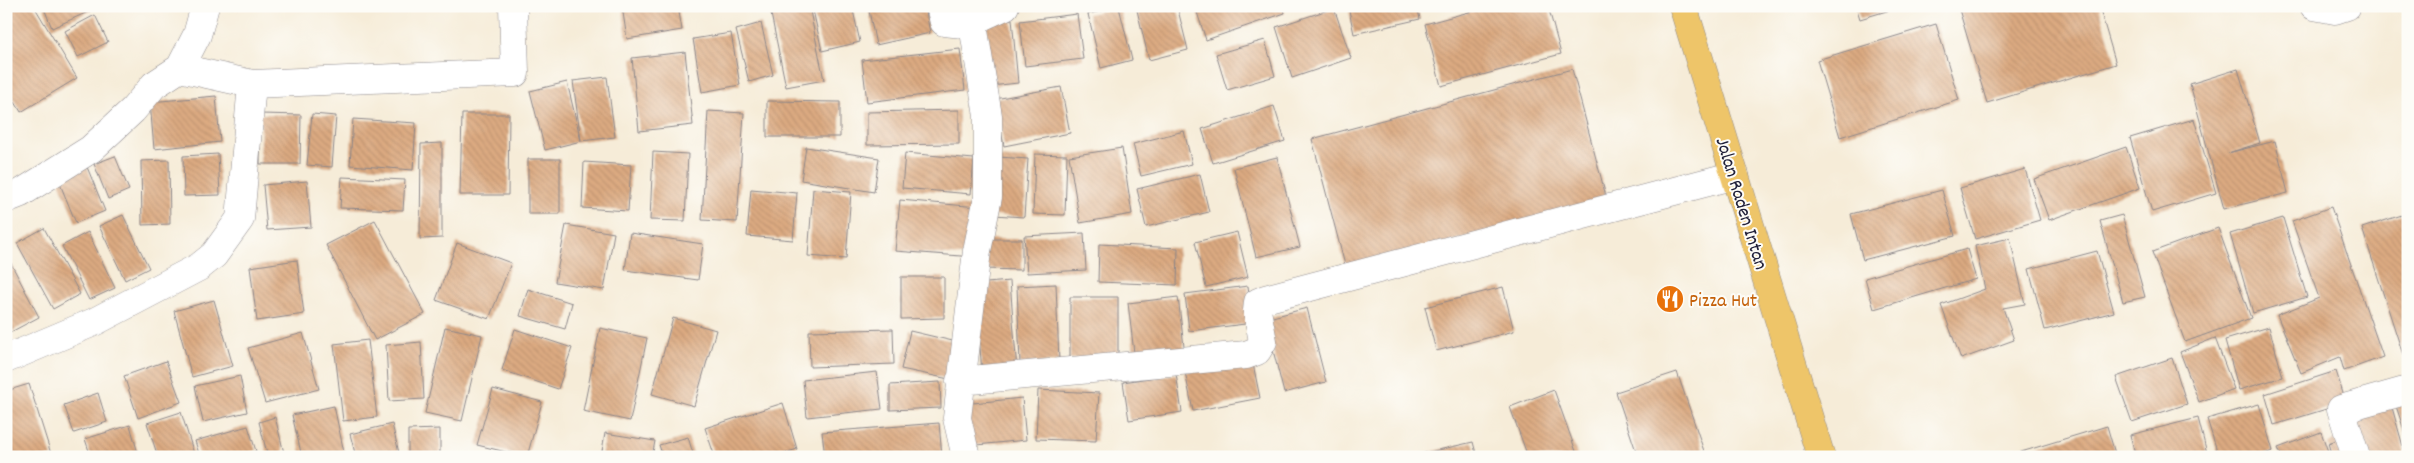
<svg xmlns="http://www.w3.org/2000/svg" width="2414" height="463" font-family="Dekko,sans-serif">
<defs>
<pattern id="building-back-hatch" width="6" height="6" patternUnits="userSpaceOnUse" patternTransform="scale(1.25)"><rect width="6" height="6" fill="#dcaa81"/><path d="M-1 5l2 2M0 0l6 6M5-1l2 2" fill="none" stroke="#bc9270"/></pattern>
</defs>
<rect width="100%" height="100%" fill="#fdfcf7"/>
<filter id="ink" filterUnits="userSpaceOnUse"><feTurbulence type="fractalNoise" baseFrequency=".02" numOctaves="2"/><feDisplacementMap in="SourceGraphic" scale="10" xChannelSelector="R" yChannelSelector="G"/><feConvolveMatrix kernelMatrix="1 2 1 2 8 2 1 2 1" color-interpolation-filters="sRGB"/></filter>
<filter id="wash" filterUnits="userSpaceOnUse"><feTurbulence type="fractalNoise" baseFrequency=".0096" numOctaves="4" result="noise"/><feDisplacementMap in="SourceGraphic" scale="20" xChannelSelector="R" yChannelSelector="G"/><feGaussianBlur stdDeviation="1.12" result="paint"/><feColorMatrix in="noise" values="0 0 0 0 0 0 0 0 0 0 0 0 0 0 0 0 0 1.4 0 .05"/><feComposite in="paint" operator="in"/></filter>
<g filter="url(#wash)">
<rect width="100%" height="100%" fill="#f6ecd8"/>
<g id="blocks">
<path fill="url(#building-back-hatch)" d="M19,6H34L77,78L21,112L6,87V14Z
M43,6H88L90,11L52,28Z
M622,6H678L682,30L627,39Z
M785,6H809L824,80L786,87L770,9Z
M828,6H852L860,42L822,51L813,10Z
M868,6H925L930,33L876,45Z
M952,6H975V7L954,12Z
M1136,6H1177L1188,50L1149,60Z
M1195,6H1283L1285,13L1206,40Z
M1348,6H1417L1420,19L1354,34Z
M1491,6H1548L1561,54L1441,86L1425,24Z
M1856,6H1900V7L1860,19Z
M1958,6H2099L2116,64L1987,103Z
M1119,7L1132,60L1101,68L1088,14Z
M1334,8L1351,58L1292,78L1276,27Z
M1077,14L1083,59L1025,66L1020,21Z
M95,15L108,42L78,57L65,31Z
M1012,19L1018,83L991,86L986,22Z
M761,23L773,75L749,82L736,30Z
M1936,24L1959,100L1840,137L1817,60Z
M731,33L740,85L702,92L693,39Z
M1265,40L1275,76L1227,90L1216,54Z
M960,49L965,90L867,102L862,60Z
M685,52L693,125L639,131L632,58Z
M1572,69L1607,200L1346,269L1312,139Z
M2238,69L2260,143L2228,153L2275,141L2288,193L2224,209L2190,84Z
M607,77L615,137L581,141L573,81Z
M567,82L581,141L545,150L530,91Z
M1061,87L1070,133L1004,146L995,99Z
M216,96L220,142L154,149L150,102Z
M767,101L840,102V137H767Z
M1274,106L1285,141L1213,163L1202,129Z
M959,110V144L867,145V112Z
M708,111L744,113L737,222L702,220Z
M261,114L301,115L300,164H260Z
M312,114L336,116L332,167L307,165Z
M462,114H509L508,195H460Z
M353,119L416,123L413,170L350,165Z
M2194,119L2216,193L2152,212L2130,138Z
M1184,131L1192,164L1141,176L1133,144Z
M442,143V238L420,239L421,144Z
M806,147L879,158L874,192L801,180Z
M2126,147L2140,188L2049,220L2034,179Z
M1122,148L1132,214L1080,223L1069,156Z
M653,152L688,154L685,221L650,220Z
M905,153L974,159L971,194L902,188Z
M218,154L220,195L184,196L183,156Z
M1035,154L1067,155L1065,215L1033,214Z
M115,156L129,190L108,199L94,164Z
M998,157L1028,159L1024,217L994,215Z
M1277,157L1300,247L1256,257L1234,168Z
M528,159H560V214H528Z
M169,160L170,224L142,225L141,161Z
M584,162L631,165L628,211L582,208Z
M87,167L105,211L76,223L58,179Z
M2025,169L2040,220L1975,239L1960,188Z
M1200,174L1209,212L1146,227L1137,189Z
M342,177L405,180L403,210L340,208Z
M307,181L311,227L267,230L263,185Z
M751,189L797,193L793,240L747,236Z
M813,189L851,192L846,259L808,256Z
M1942,190L1955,236L1863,260L1851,214Z
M900,200L978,207L974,257L895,251Z
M2331,207L2383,357L2344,371L2340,357L2301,373L2277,315L2319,298L2292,221Z
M2408,213V367H2407L2362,228Z
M123,215L149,268L125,280L99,226Z
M2122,215L2145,297L2123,302L2100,221Z
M2283,218L2307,297L2253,313L2230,234Z
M375,220L425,314L375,340L326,245Z
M566,225L614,233L604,290L555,282Z
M44,228L80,294L53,309L17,243Z
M2218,228L2251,318L2185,342L2152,252Z
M88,232L115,288L89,300L62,246Z
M1237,232L1248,277L1206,287L1195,242Z
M630,233L703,244L698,280L625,270Z
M1084,233L1086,270L1027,273L1024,236Z
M2010,238L2025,304L2003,308L2014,340L1961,359L1941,305L1985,289L1975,246Z
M985,239H1022V270L984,269Z
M457,243L511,263L489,319L436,300Z
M1099,244L1178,248L1177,285L1098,282Z
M1967,249L1976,279L1874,309L1865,278Z
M2097,251L2114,312L2045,330L2029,269Z
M6,254L39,317L9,333L6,328Z
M297,260L304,314L257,321L250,267Z
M901,277H944V318L901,319Z
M1010,281L1017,371L982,373L975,284Z
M1056,284L1059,362L1020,364L1017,286Z
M1248,286L1253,323L1189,331L1185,294Z
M1503,287L1514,331L1436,351L1425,307Z
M528,289L572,303L565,329L520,316Z
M1070,297H1118V358L1070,359Z
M1178,297L1185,355L1135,361L1128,303Z
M214,300L233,366L192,377L174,311Z
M1307,308L1326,382L1284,393L1265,319Z
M673,318L716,330L694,406L652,394Z
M445,327L482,335L462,421L425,413Z
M2269,327L2283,377L2239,390L2225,340Z
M600,328L647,338L630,421L583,411Z
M515,329L572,348L558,389L502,370Z
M893,329L894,364L810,367L809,331Z
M910,331L957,342L949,379L901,369Z
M303,333L319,389L265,403L248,348Z
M2215,338L2234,389L2199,402L2180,352Z
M368,340L377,417L343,421L334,344Z
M421,342L424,399L389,401L386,345Z
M2172,358L2187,404L2132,422L2116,377Z
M1252,359L1260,398L1193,411L1185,372Z
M166,361L181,402L138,418L124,376Z
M2336,371L2346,403L2274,425L2265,394Z
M877,372L882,409L807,417L803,380Z
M1677,372L1706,457H1638L1616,392Z
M1176,374L1182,412L1129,420L1123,382Z
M240,376L247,412L203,422L195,386Z
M940,382L941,408L890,410V385Z
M29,384L52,457H6V391Z
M493,389L542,402L527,457L477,445Z
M1038,390L1099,393L1096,441L1036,439Z
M1554,390L1578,457H1528L1510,407Z
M98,393L107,422L74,433L64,405Z
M1022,398L1026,440L967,446L963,404Z
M2408,402V439H2407L2396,406Z
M783,403L797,449L774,457H715L705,428Z
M2259,404L2273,451L2255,457H2219L2207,419Z
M2391,404L2406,457H2364L2352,414Z
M334,406L345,457H302L292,415Z
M181,412L195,457H158L147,423Z
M275,417L285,457H268L259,422Z
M2198,418L2208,457H2136L2130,435Z
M939,423L942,457H825L822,432Z
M392,424L400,457H356L350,434Z
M130,425L139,457H91L85,439Z
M248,426L256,451L236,457H200L195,441Z
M2107,426L2116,457H2008V456Z
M440,429V457H408V430Z
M2321,432L2330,457H2282L2278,448Z
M605,433L655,441L652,457H601Z
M2348,436L2354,457H2332L2328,443Z
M688,437L694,457H663L659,445Z
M1473,442L1477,457H1412V456Z"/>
</g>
</g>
<g filter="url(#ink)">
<use href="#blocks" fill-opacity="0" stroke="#8c878a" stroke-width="1"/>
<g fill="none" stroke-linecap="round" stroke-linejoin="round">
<defs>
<path id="minor" d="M940,6L944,22L973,25
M2314,6L2335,10L2347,6
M180,68L252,84L515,73L513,6
M6,199L21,193L91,149L133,110L154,85L180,68L197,35L205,6
M6,359L94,322L199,267L214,255L240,219L252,84
M960,381L1246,355L1257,351L1263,341L1257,311L1258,302L1265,299L1735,175
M966,457L957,418L977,251L988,197V116L973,25L981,17L1005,6
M2356,457L2341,409L2408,390"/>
<path id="major" d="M1683,6L1821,457"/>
</defs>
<use href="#minor" stroke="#8c878a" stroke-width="29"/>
<use href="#major" stroke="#8c878a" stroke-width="29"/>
<use href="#minor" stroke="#fff" stroke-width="28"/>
<use href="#major" stroke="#eec569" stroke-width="28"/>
</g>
</g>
<defs>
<symbol id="restaurant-disc" viewBox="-11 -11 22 22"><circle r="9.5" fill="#e8710a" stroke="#fdfcf7"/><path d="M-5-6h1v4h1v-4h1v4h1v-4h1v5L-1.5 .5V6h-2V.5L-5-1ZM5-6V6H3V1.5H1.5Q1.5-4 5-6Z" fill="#fff"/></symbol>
</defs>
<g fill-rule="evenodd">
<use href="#restaurant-disc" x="1654" y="283" width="32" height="32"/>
</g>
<g text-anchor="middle" stroke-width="4" stroke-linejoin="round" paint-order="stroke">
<g font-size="20" fill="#22223b" stroke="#fdfcf7">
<text transform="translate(1743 203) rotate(73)" y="7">Jalan Raden Intan</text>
</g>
<g font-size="20" fill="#c56008" stroke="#fdfcf7" text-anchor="start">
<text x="1689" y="306">Pizza Hut</text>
</g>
</g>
<rect width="2414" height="463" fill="none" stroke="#fdfcf7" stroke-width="25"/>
</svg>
